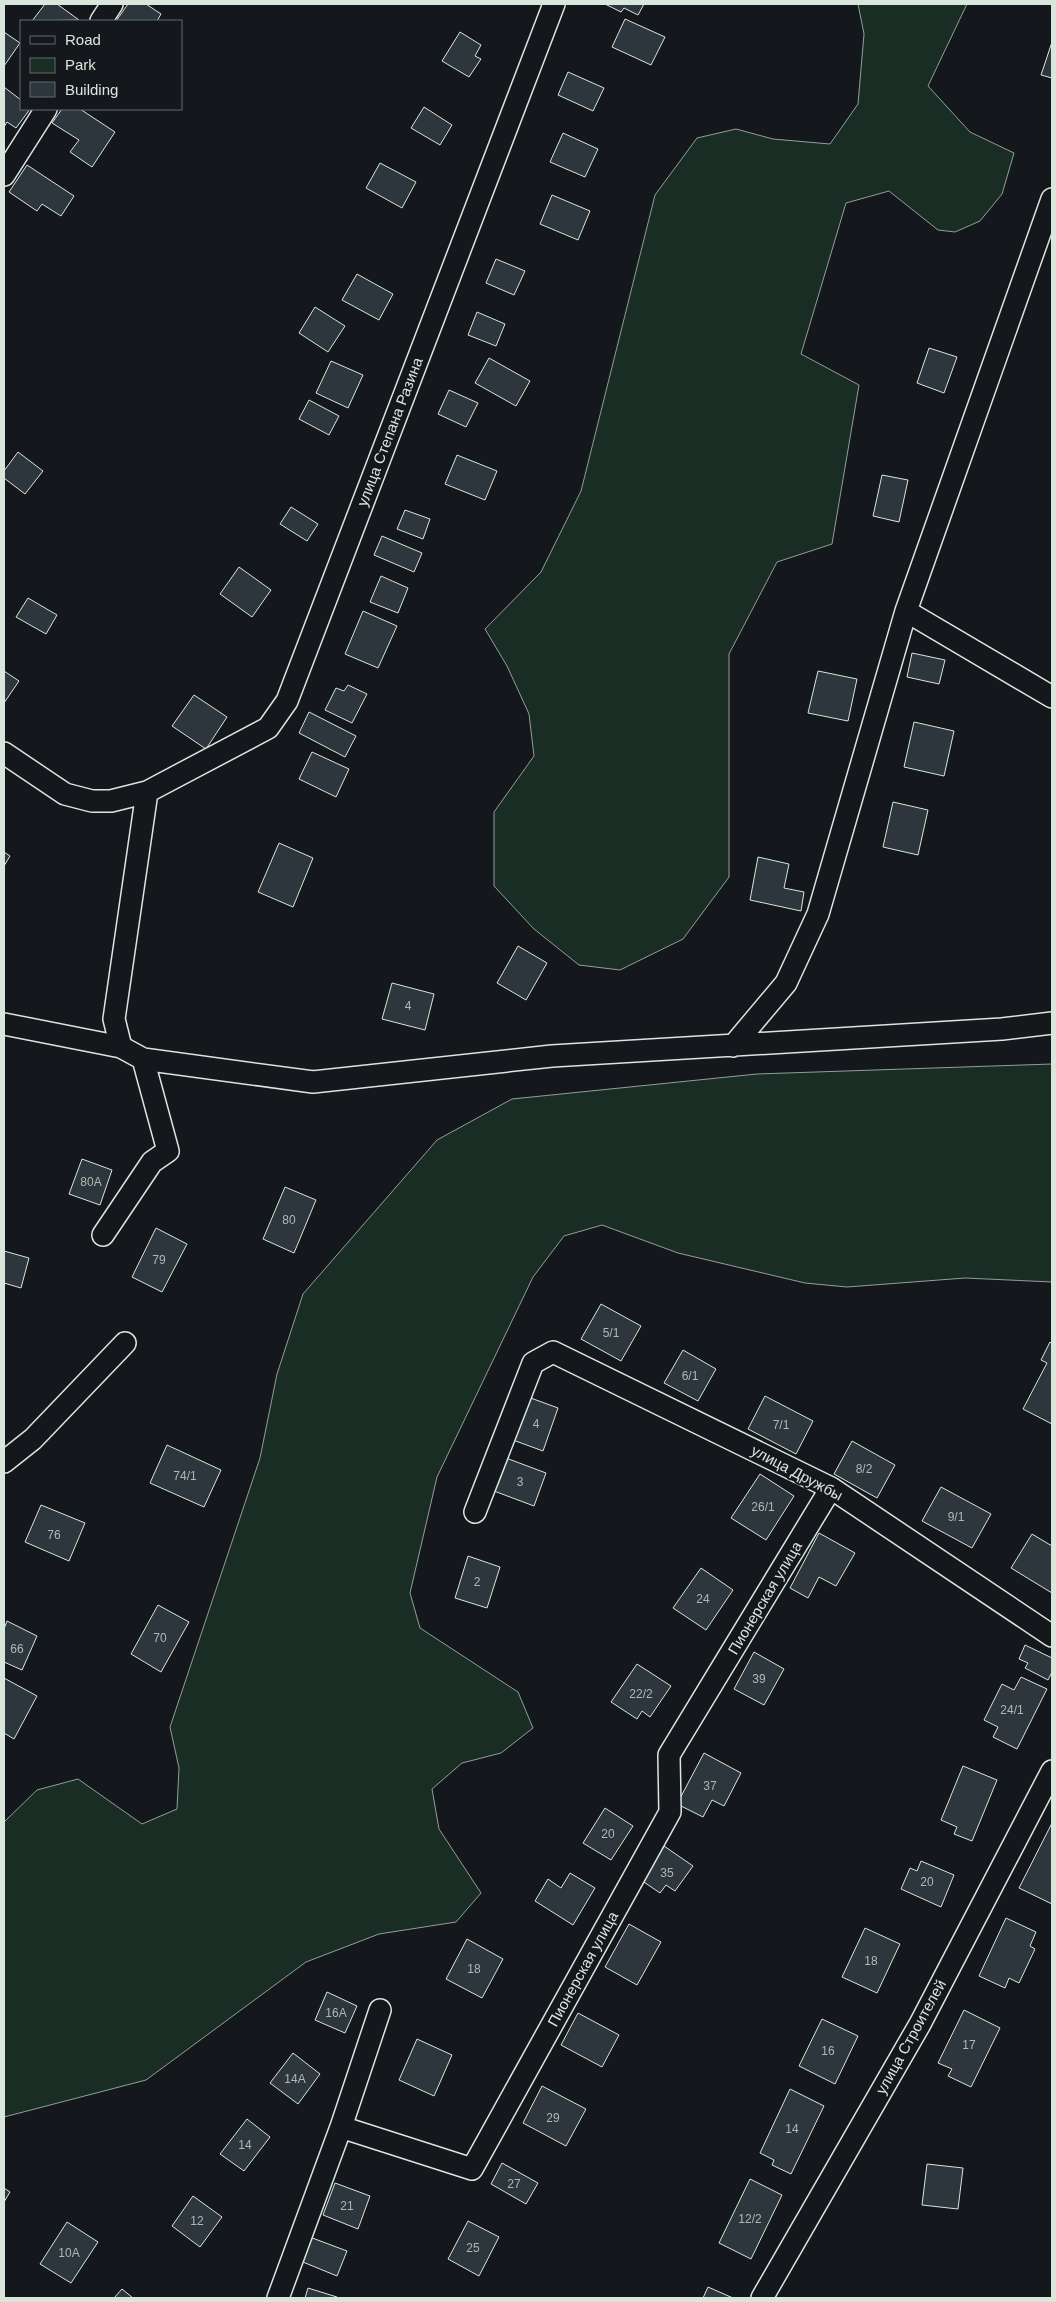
<svg xmlns="http://www.w3.org/2000/svg" width="1056" height="2302" font-family="Helvetica,sans-serif">
<rect width="100%" height="100%" fill="#14181c"/>
<path fill="#1a2d24" stroke="#939e99" d="M858,4H967L928,86L970,132L1014,153L1002,194L980,221L955,232L938,230L889,191L846,203L801,354L859,385L832,544L777,562L729,654V877L683,939L620,970L579,965L534,929L494,886V812L534,756L529,714L507,666L485,629L541,572L581,491L655,195L697,138L736,129L773,139L830,144L858,104L864,34Z
M1052,1064V1282L965,1278L847,1287L805,1283L678,1253L602,1225L564,1236L533,1277L437,1477L410,1593L420,1628L518,1692L533,1728L501,1753L462,1763L432,1789L439,1829L481,1893L456,1922L379,1934L306,1962L146,2080L4,2117V1822L37,1790L78,1779L142,1824L177,1809L179,1768L170,1727L260,1458L277,1374L303,1294L437,1140L512,1099L757,1074Z"/>
<path fill="#2c363c" stroke="#d8e6dc" d="M45,4H57L79,20L32,21Z
M128,4H146L161,14L157,21H116Z
M605,4H644L638,15L624,8L621,12Z
M625,19L665,37L651,65L612,47Z
M4,32L20,43L4,66Z
M460,32L481,45L475,56L481,59L469,77L442,61Z
M1052,42V78L1041,75Z
M568,72L604,88L593,111L558,95Z
M4,87L21,100V109H30L16,128L7,122L4,127Z
M424,107L452,125L440,145L411,128Z
M62,109H80L115,132L92,167L70,152L79,140L52,123Z
M563,133L598,149L585,177L550,162Z
M380,163L416,182L402,208L366,188Z
M27,165L74,196L61,216L42,204L37,211L9,192Z
M552,195L590,211L578,240L540,224Z
M496,259L525,271L514,295L486,283Z
M357,274L393,294L379,320L342,300Z
M315,307L345,326L328,352L299,333Z
M477,312L505,324L496,346L468,335Z
M929,348L957,357L944,393L917,383Z
M489,358L530,381L516,406L475,383Z
M331,361L363,375L348,408L316,393Z
M449,390L478,403L466,427L438,414Z
M309,400L339,416L329,435L299,419Z
M18,452L43,471L25,494L4,478V471Z
M457,455L497,471L485,500L445,484Z
M882,475L908,480L899,522L873,516Z
M291,507L318,524L307,541L280,524Z
M405,510L430,519L423,539L397,529Z
M382,536L422,553L414,572L374,555Z
M239,567L271,590L252,617L220,594Z
M381,576L408,588L398,613L370,602Z
M28,598L57,615L46,634L16,617Z
M363,611L397,626L378,668L345,654Z
M912,653L945,660L939,684L907,677Z
M4,671L19,681L4,703Z
M818,671L857,679L848,721L808,713Z
M348,685L367,694L352,723L325,710L336,688L344,691Z
M194,695L227,717L206,749L172,726Z
M309,712L356,736L345,757L299,733Z
M914,722L954,731L944,776L904,767Z
M312,752L349,769L336,797L299,779Z
M893,802L928,810L918,855L883,847Z
M279,843L313,858L293,907L258,892Z
M4,852L10,856L4,866Z
M758,857L789,864L784,888L804,892L801,911L750,900Z
M518,946L547,963L526,1000L497,983Z
M392,983L434,994L425,1030L382,1019Z
M82,1159L112,1170L100,1205L69,1194Z
M285,1187L316,1200L294,1253L263,1239Z
M156,1228L187,1244L162,1292L132,1277Z
M4,1251L29,1258L21,1288L4,1283Z
M601,1304L641,1326L621,1361L581,1339Z
M1050,1342L1052,1344V1424L1023,1409L1047,1363L1041,1360Z
M683,1350L716,1369L698,1401L664,1383Z
M765,1396L813,1421L796,1454L748,1429Z
M528,1397L558,1408L543,1451L513,1440Z
M852,1441L895,1465L877,1498L834,1474Z
M167,1445L221,1470L204,1507L150,1483Z
M506,1458L546,1473L534,1506L494,1491Z
M760,1474L794,1496L766,1540L731,1518Z
M941,1487L991,1514L972,1548L922,1521Z
M41,1505L85,1523L69,1561L25,1542Z
M819,1533L855,1553L836,1586L819,1577L808,1598L790,1588Z
M1032,1534L1052,1546V1593L1011,1568Z
M468,1556L500,1567L487,1608L455,1598Z
M701,1568L733,1590L706,1630L673,1608Z
M158,1605L189,1622L161,1672L131,1654Z
M7,1621L37,1636L22,1670L4,1662V1629Z
M1025,1645L1052,1658V1672L1048,1680L1025,1668L1028,1663L1019,1659Z
M754,1652L784,1669L764,1705L734,1689Z
M637,1664L671,1686L650,1717L642,1711L637,1719L611,1702Z
M1021,1677L1047,1689L1017,1749L993,1737L998,1727L984,1720L1002,1684L1014,1690Z
M4,1678L37,1696L14,1739L4,1733Z
M704,1753L741,1773L724,1806L712,1800L703,1817L677,1804Z
M963,1766L997,1780L972,1841L954,1834L957,1827L941,1820Z
M605,1808L633,1826L611,1860L583,1843Z
M1052,1823V1904L1019,1888Z
M664,1846L693,1866L675,1891L666,1885L660,1893L641,1880Z
M921,1861L954,1875L941,1907L901,1889L910,1868L917,1871Z
M570,1873L595,1888L573,1925L535,1901L548,1879L561,1888Z
M1006,1918L1036,1932L1030,1946L1035,1949L1019,1983L1009,1978L1005,1988L979,1976Z
M629,1924L661,1942L637,1985L605,1967Z
M865,1928L900,1944L877,1993L842,1977Z
M467,1939L503,1959L482,1998L446,1979Z
M327,1992L357,2006L345,2033L315,2020Z
M964,2010L1000,2028L971,2087L948,2076L952,2069L938,2063Z
M578,2013L619,2035L602,2067L561,2045Z
M822,2019L858,2036L835,2084L799,2066Z
M417,2039L452,2055L434,2096L399,2080Z
M293,2053L320,2074L298,2104L270,2083Z
M542,2086L586,2109L566,2146L523,2123Z
M790,2089L824,2106L791,2174L772,2165L774,2160L760,2153Z
M247,2119L270,2137L244,2171L220,2154Z
M502,2163L538,2183L526,2204L491,2184Z
M927,2164L963,2168L958,2209L922,2205Z
M750,2179L782,2195L751,2259L719,2243Z
M335,2183L370,2196L358,2229L323,2215Z
M4,2188L10,2192L4,2202Z
M193,2196L222,2217L200,2247L172,2226Z
M468,2221L499,2237L479,2276L448,2259Z
M67,2222L98,2242L71,2283L40,2264Z
M307,2236L347,2251L337,2276L298,2260Z
M708,2287L733,2298H703Z
M308,2288L337,2297V2298H305Z
M122,2289L133,2298H114Z"/>
<g fill="none" stroke-linecap="round" stroke-linejoin="round">
<defs>
<path id="minor" d="M101,21L112,4
M4,175L46,109
M906,611L1052,697
M4,753L65,794L92,801H111L147,792L268,728L287,701L554,4
M147,792L114,1019L121,1047L143,1059L313,1082L552,1056L1002,1029L1052,1023
M4,1024L121,1047
M733,1046L786,983L818,914L906,611L1052,199
M103,1235L152,1162L168,1151L143,1059
M4,1462L33,1439L125,1343
M475,1512L533,1363L553,1352L831,1488L1052,1636
M341,2127L380,2010
M278,2298L341,2127L472,2169L670,1812L669,1755L831,1488
M762,2298L920,2024L1052,1771"/>
</defs>
<use href="#minor" stroke="#d8e6dc" stroke-width="24"/>
<use href="#minor" stroke="#14181c" stroke-width="21"/>
</g>
<g text-anchor="middle" stroke-width="4" stroke-linejoin="round" paint-order="stroke">
<g font-size="12" fill="#adbab4">
<text x="408" y="1010">4</text>
<text x="91" y="1186">80А</text>
<text x="289" y="1224">80</text>
<text x="159" y="1264">79</text>
<text x="611" y="1337">5/1</text>
<text x="690" y="1380">6/1</text>
<text x="536" y="1428">4</text>
<text x="781" y="1429">7/1</text>
<text x="864" y="1473">8/2</text>
<text x="185" y="1480">74/1</text>
<text x="520" y="1486">3</text>
<text x="763" y="1511">26/1</text>
<text x="956" y="1521">9/1</text>
<text x="54" y="1539">76</text>
<text x="477" y="1586">2</text>
<text x="703" y="1603">24</text>
<text x="160" y="1642">70</text>
<text x="17" y="1653">66</text>
<text x="759" y="1683">39</text>
<text x="641" y="1698">22/2</text>
<text x="1012" y="1714">24/1</text>
<text x="710" y="1790">37</text>
<text x="608" y="1838">20</text>
<text x="667" y="1877">35</text>
<text x="927" y="1886">20</text>
<text x="871" y="1965">18</text>
<text x="474" y="1973">18</text>
<text x="336" y="2017">16А</text>
<text x="969" y="2049">17</text>
<text x="828" y="2055">16</text>
<text x="295" y="2083">14A</text>
<text x="553" y="2122">29</text>
<text x="792" y="2133">14</text>
<text x="245" y="2149">14</text>
<text x="514" y="2188">27</text>
<text x="347" y="2210">21</text>
<text x="750" y="2223">12/2</text>
<text x="197" y="2225">12</text>
<text x="473" y="2252">25</text>
<text x="69" y="2257">10А</text>
</g>
<g font-size="15" fill="#d8e6dc" stroke="#14181c">
<text transform="translate(390 432) rotate(-69)" y="5">улица Степана Разина</text>
<text transform="translate(797 1473) rotate(28)" y="5">улица Дружбы</text>
<text transform="translate(765 1598) rotate(-59)" y="5">Пионерская улица</text>
<text transform="translate(583 1969) rotate(-61)" y="5">Пионерская улица</text>
<text transform="translate(911 2037) rotate(-61)" y="5">улица Строителей</text>
</g>
</g>
<rect width="1056" height="2302" fill="none" stroke="#d8e6dc" stroke-width="10"/>
<rect x="20" y="20" width="162" height="90" fill="#14181c" stroke="#626a69"/>
<rect x="30" y="36" width="25" height="8" fill="#14181c" stroke="#626a69"/>
<text x="65" y="45" font-size="15" fill="#d8e6dc">Road</text>
<rect x="30" y="58" width="25" height="15" fill="#1a2d24" stroke="#626a69"/>
<text x="65" y="70" font-size="15" fill="#d8e6dc">Park</text>
<rect x="30" y="82" width="25" height="15" fill="#2c363c" stroke="#626a69"/>
<text x="65" y="95" font-size="15" fill="#d8e6dc">Building</text>
</svg>
